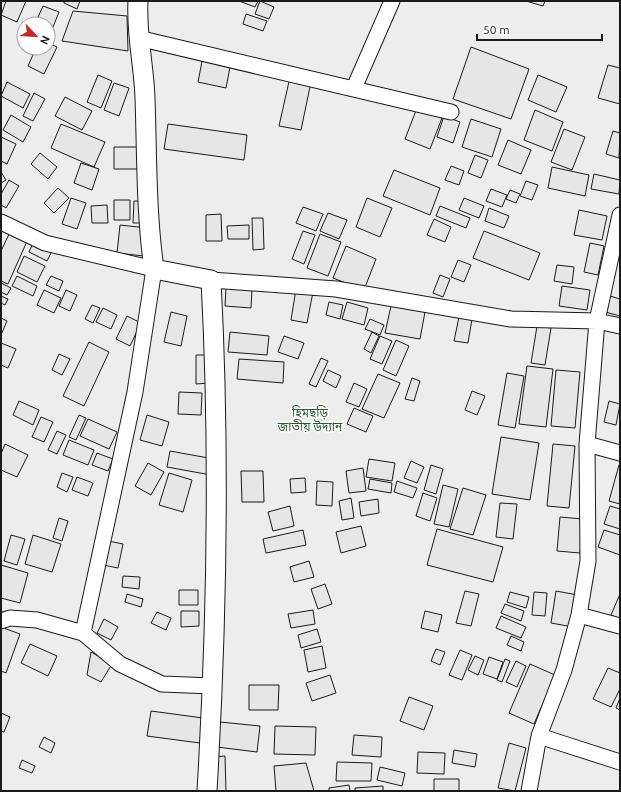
<svg xmlns="http://www.w3.org/2000/svg" width="621" height="792" font-family="Ubuntu,'Noto Sans Bengali',sans-serif">
<rect width="100%" height="100%" fill="#fff"/>
<path fill="#ededed" stroke="#6a6a6a" fill-rule="evenodd" d="M1,1H620V791H1ZM24,24H48V48H24Z"/>
<path fill="#e6e6e6" stroke="#1a1a1a" d="M6,1H26L17,22L1,15Z
M64,1H80L77,9L64,3Z
M239,1H258L255,7Z
M260,1L274,7L269,19L255,14Z
M526,1H545L543,6Z
M43,6L59,12L49,37L48,24H35Z
M73,11L127,16L128,51L62,41Z
M246,14L267,21L263,31L243,24Z
M48,43L57,47L44,74L28,66L36,48H48Z
M471,47L529,69L511,119L453,99Z
M203,56L231,62L226,88L198,82Z
M608,65L620,68V104L598,98Z
M98,75L112,81L101,108L87,102Z
M538,75L567,87L556,112L528,100Z
M290,77L311,82L301,130L279,126Z
M7,82L30,94L23,108L1,96Z
M114,83L129,88L119,116L104,110Z
M34,93L45,99L33,121L23,116Z
M65,97L92,111L82,130L55,116Z
M417,108L442,118L430,149L405,139Z
M535,110L563,122L552,151L524,140Z
M11,115L31,127L23,142L3,130Z
M444,116L460,122L453,143L437,137Z
M471,119L501,129L492,157L462,147Z
M61,124L105,142L94,167L51,148Z
M168,124L247,135L244,160L164,149Z
M564,129L585,137L572,170L551,162Z
M613,131L620,133L619,158L606,154Z
M1,137L16,144L7,164L1,161Z
M508,140L531,150L521,174L498,165Z
M114,147H139V169H114Z
M40,153L57,167L48,179L31,164Z
M475,155L488,160L481,178L468,173Z
M81,163L99,169L92,190L74,183Z
M451,166L464,171L459,185L445,180Z
M552,167L589,175L585,196L548,188Z
M394,170L440,188L430,215L383,196Z
M1,172L6,180L1,183Z
M594,174L620,180L619,194L591,189Z
M9,180L19,186L6,208L1,205V194Z
M526,181L538,185L532,200L520,196Z
M58,188L69,198L54,213L44,203Z
M491,189L507,195L502,207L486,201Z
M510,190L520,194L516,203L506,199Z
M71,198L86,203L77,229L62,224Z
M367,198L392,208L380,237L356,227Z
M464,198L484,206L479,218L459,210Z
M114,200H130V220H114Z
M134,201H146V223H133Z
M107,205L108,223H92L91,206Z
M440,206L470,218L466,228L436,216Z
M303,207L323,214L316,231L296,223Z
M489,208L509,216L504,228L485,221Z
M579,210L607,216L602,240L574,235Z
M328,213L347,220L339,239L320,231Z
M221,214L222,241H206V215Z
M252,218H263L264,249L253,250Z
M434,219L451,227L445,242L427,235Z
M120,225L147,228L144,256L117,253Z
M249,225V239H228L227,226Z
M11,230L28,239L8,284L1,281V251Z
M303,231L315,235L304,264L292,259Z
M484,231L540,253L529,280L473,258Z
M320,234L341,242L328,276L307,268Z
M33,243L52,251L47,261L29,252Z
M590,243L604,246L598,275L584,272Z
M346,246L376,259L364,290L333,278Z
M24,256L45,266L37,282L17,272Z
M458,260L471,265L464,282L451,277Z
M557,265L574,267L572,284L554,281Z
M440,275L450,279L443,297L433,293Z
M17,276L37,286L33,296L12,286Z
M51,276L63,281L59,291L46,285Z
M1,283L11,288L7,295L1,292Z
M562,286L590,290L587,310L559,306Z
M226,287L252,289L251,308L225,306Z
M296,289L313,292L307,323L291,320Z
M44,290L61,298L54,313L37,305Z
M66,290L77,295L70,311L59,306Z
M1,296L8,299L5,305L1,303Z
M610,296L620,299V316L605,312Z
M329,302L343,305L340,319L326,315Z
M347,302L368,308L364,325L342,319Z
M92,305L100,308L93,323L85,319Z
M391,306L425,312L420,339L385,333Z
M103,308L117,315L111,329L96,322Z
M171,312L187,316L181,346L164,342Z
M127,316L141,323L130,346L116,339Z
M459,317L472,319L468,343L454,341Z
M1,318L7,321L1,335Z
M370,319L384,325L380,335L365,329Z
M537,326L551,328L545,365L531,363Z
M230,332L269,336L267,355L228,352Z
M372,332L379,336L371,353L364,349Z
M284,336L304,343L298,359L278,352Z
M380,336L392,341L382,364L370,359Z
M396,340L409,346L396,376L383,370Z
M89,342L109,352L84,406L63,396Z
M1,343L16,349L8,368L1,365Z
M59,354L70,359L62,375L52,370Z
M196,355H208L209,383L196,384Z
M321,358L328,361L316,387L309,384Z
M239,359L284,362L283,383L237,379Z
M527,366L553,369L546,427L519,424Z
M328,370L341,376L336,388L323,381Z
M556,370L580,372L575,428L551,426Z
M507,373L524,376L515,428L498,425Z
M378,374L400,383L384,418L362,409Z
M412,378L420,381L414,401L405,399Z
M354,383L367,389L359,407L346,402Z
M472,391L485,396L477,415L465,410Z
M179,392L202,393L201,415L178,414Z
M19,401L39,410L33,425L13,415Z
M609,401L620,404L616,425L604,422Z
M354,408L373,416L366,432L347,424Z
M79,415L86,418L76,440L69,437Z
M147,415L169,422L162,446L140,440Z
M41,417L53,422L44,442L32,437Z
M88,419L117,432L109,449L80,436Z
M57,431L66,435L57,454L48,450Z
M501,437L539,443L530,500L492,494Z
M69,440L94,450L88,465L63,455Z
M5,444L28,455L17,477L1,470V454Z
M553,444L575,446L569,508L547,506Z
M170,451L214,459L211,475L167,467Z
M97,453L113,459L108,471L92,465Z
M369,459L395,463L392,481L366,477Z
M411,461L424,467L417,483L404,478Z
M148,463L164,472L151,495L135,486Z
M431,465L443,469L436,494L424,490Z
M619,465L620,466V504L609,501Z
M363,468L366,491L349,493L346,471Z
M241,471H263L264,502H242Z
M62,473L73,477L67,492L57,487Z
M169,473L192,480L183,512L159,505Z
M77,477L93,483L88,496L72,490Z
M305,478L306,492L291,493L290,479Z
M370,479L392,483L391,493L368,489Z
M317,481L333,482L332,506L316,505Z
M397,481L417,488L413,498L394,492Z
M443,485L458,489L449,527L434,524Z
M463,488L486,495L473,535L450,529Z
M423,493L437,498L430,521L416,516Z
M351,498L354,518L342,520L339,501Z
M378,499L379,513L361,516L359,502Z
M500,503L517,504L513,539L496,537Z
M290,506L294,526L273,531L268,512Z
M610,506L620,509V529L604,524Z
M560,517L583,519L580,553L557,551Z
M59,518L68,521L62,541L53,538Z
M361,526L366,546L341,553L336,532Z
M437,529L503,547L493,582L427,565Z
M303,530L306,545L266,553L263,539Z
M604,530L620,535V555L598,547Z
M11,535L25,539L17,565L4,561Z
M33,535L61,544L52,572L25,564Z
M108,541L123,544L118,568L103,565Z
M309,561L314,577L294,582L290,567Z
M1,565L28,573L20,603L1,598Z
M123,576L140,577L139,589L122,587Z
M325,584L332,604L318,609L311,589Z
M179,590H198V605H179Z
M465,591L479,594L471,626L456,623Z
M556,591L578,595L573,627L551,623Z
M510,592L529,597L526,608L507,602Z
M534,592L547,593L545,616L532,615Z
M127,594L143,599L141,607L125,602Z
M620,594V619L611,615Z
M505,604L524,611L521,621L501,613Z
M313,610L315,624L291,628L288,614Z
M181,611H199V626L181,627Z
M425,611L442,615L438,632L421,628Z
M157,612L171,618L166,630L151,623Z
M501,616L526,627L521,638L496,628Z
M104,619L118,627L111,640L97,633Z
M1,627L20,634L6,673L1,671Z
M317,629L321,642L301,648L298,635Z
M511,636L524,642L521,651L507,645Z
M30,644L57,656L48,676L21,663Z
M322,646L326,668L308,672L304,650Z
M436,649L445,652L440,665L431,661Z
M460,650L472,655L462,680L449,675Z
M91,652L112,664L101,682L87,675Z
M475,656L484,660L478,675L468,670Z
M489,657L503,662L497,679L483,674Z
M505,659L510,661L502,682L497,680Z
M516,661L526,666L517,687L506,682Z
M530,664L555,675L534,724L509,713Z
M608,668L620,673V689L611,707L593,699Z
M330,675L336,693L312,701L306,683Z
M249,685H279L278,710H249Z
M409,697L433,706L424,730L400,721Z
M620,698V710L616,708Z
M151,711L203,718L200,743L147,736Z
M1,713L10,717L4,732L1,731Z
M220,722L260,726L257,752L217,747Z
M275,726L316,727L315,755L274,754Z
M354,735L382,737L381,757L352,755Z
M44,737L55,743L51,753L39,747Z
M509,743L526,748L515,791L498,788Z
M454,750L477,754L475,767L452,763Z
M418,752L445,753L444,774L417,773Z
M225,756L226,791H212L211,757Z
M22,760L35,766L32,773L19,768Z
M337,762L372,763L371,781H336Z
M306,763L314,791H276L274,766Z
M380,767L405,773L402,786L377,780Z
M434,779H459V791H434Z
M349,785L350,791H329V788Z
M383,786V791H355V788Z"/>
<g fill="none" stroke-linecap="round" stroke-linejoin="round">
<defs>
<path id="minor" d="M138,38L451,112
M354,88L392,1
M1,222L45,243L154,269L135,392L83,633
M211,280L336,289L511,319L597,321L620,326
M587,444L620,453
M579,615L620,626
M1,621L10,618L37,620L83,633L120,664L162,684L213,686
M539,736L620,762
M529,791L539,736L564,670L579,615L588,561L587,444L597,321L620,215"/>
<path id="tertiary" d="M138,1C136,34 144,66 145,98C147,156 146,212 154,269L211,280C220,450 217,621 207,791"/>
</defs>
<use href="#minor" stroke="#1a1a1a" stroke-width="17"/>
<use href="#tertiary" stroke="#1a1a1a" stroke-width="21"/>
<use href="#minor" stroke="#fff" stroke-width="15"/>
<use href="#tertiary" stroke="#fff" stroke-width="19"/>
</g>
<g text-anchor="middle" stroke-width="3" stroke-linejoin="round" paint-order="stroke">
<g font-size="12" fill="#2b5a34" stroke="#fff">
<text x="310" y="417">হিমছড়ি<tspan x="310" dy="14">জাতীয় উদ্যান</tspan></text>
</g>
</g>
<rect width="621" height="792" fill="none" stroke="#1a1a1a" stroke-width="4"/>
<g transform="translate(36 36) rotate(115)"><circle r="19" fill="#ffffff" stroke="#a3a3a3"/>
<path d="M0-3L7 15L0 10L-7 15Z" fill="#c62828"/>
<text y="-6" font-size="11" font-weight="bold" text-anchor="middle" fill="#1a1a1a">N</text>
</g>
<path d="M477 34v6h125v-6" fill="none" stroke="#1a1a1a" stroke-width="2"/>
<text x="483" y="34" font-size="12" fill="#1a1a1a" stroke="#ffffff" stroke-width="3" paint-order="stroke">50 m</text>
</svg>
